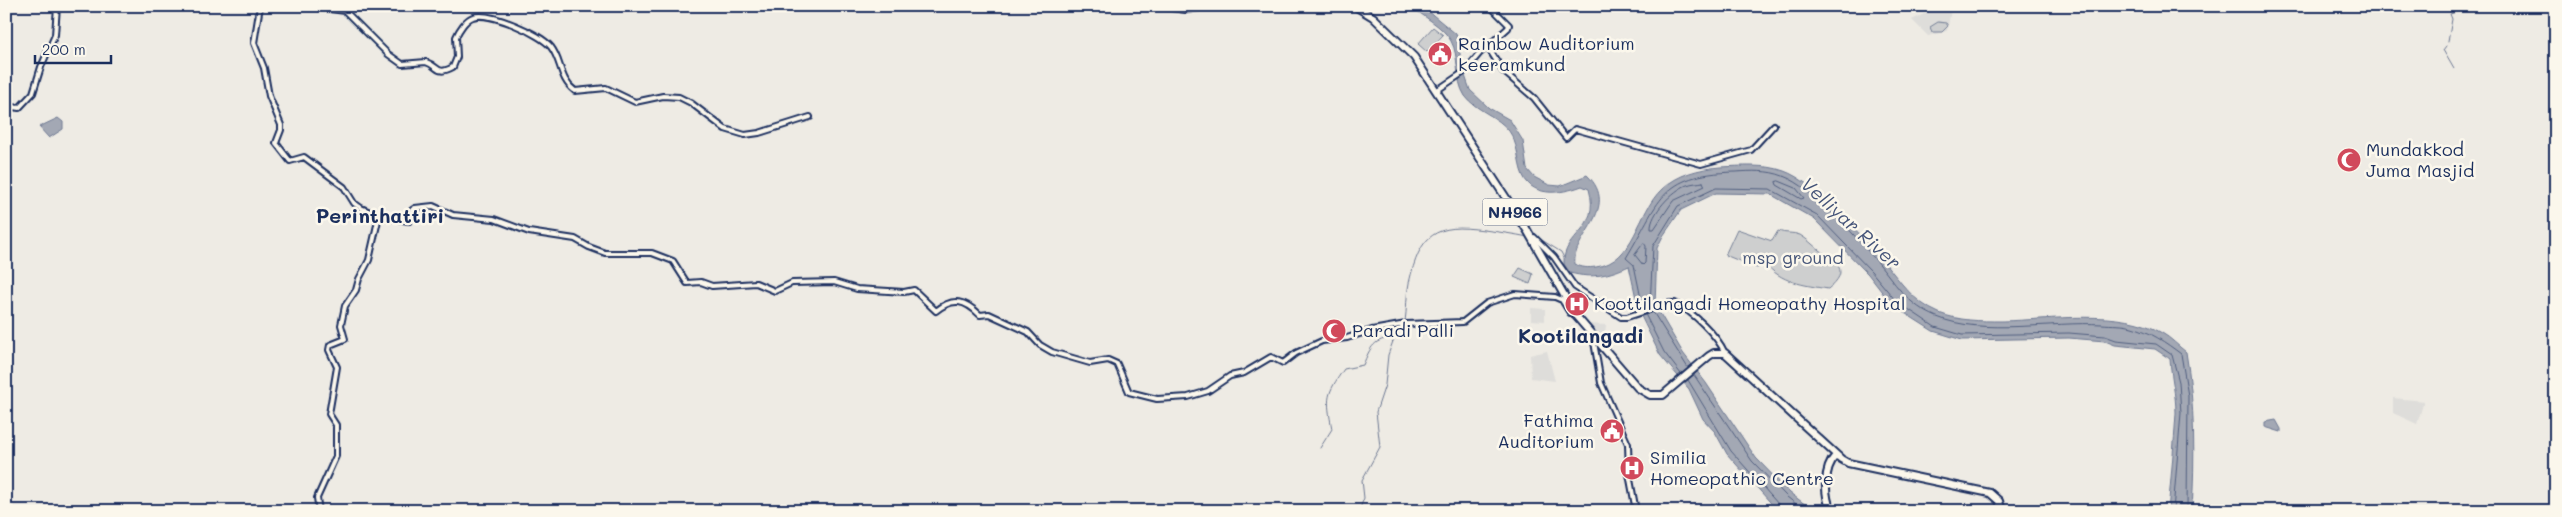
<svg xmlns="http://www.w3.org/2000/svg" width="2562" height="517" font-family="Mali,sans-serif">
<rect width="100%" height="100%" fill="#eeebe4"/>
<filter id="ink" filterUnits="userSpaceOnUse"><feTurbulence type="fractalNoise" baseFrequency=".02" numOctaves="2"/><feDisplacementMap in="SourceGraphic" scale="10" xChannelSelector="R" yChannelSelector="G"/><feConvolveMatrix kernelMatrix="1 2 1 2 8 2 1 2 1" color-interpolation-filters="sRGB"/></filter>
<g filter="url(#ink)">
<path fill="#deddda" d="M1940,6H1946L1951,10L1947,31L1928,36L1912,20Z
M1531,308L1545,309V321L1531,320Z
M1589,324L1606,325L1604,341Z
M1547,351L1555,381L1531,378L1530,355Z
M2393,398L2424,401L2417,424L2393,413Z"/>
<path fill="#cecfcf" stroke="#747f96" d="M1938,22L1946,23L1948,26L1942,32H1932L1930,27Z
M1433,27L1443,35L1427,52L1418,44Z
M1737,229L1772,241L1778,231C1785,234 1793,232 1800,235C1807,239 1813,245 1819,250C1837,263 1851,270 1828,289C1804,285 1781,283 1765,263L1757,268L1725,255Z
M1520,268L1533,274L1530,284L1514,277Z"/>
<path fill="#a3a8b4" stroke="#6d7892" d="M1411,6H1422L1456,34L1459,44L1461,64L1470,90L1489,108L1510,120L1523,141L1527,169L1534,177L1549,185L1560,186L1587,175C1622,209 1571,236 1575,264C1582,268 1588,268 1596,267C1635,262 1637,212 1662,189C1678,174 1699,169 1720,167C1741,166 1765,164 1784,171C1814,181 1863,237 1884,262C1901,282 1913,302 1939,313C1959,321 1980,321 2002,321C2049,320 2121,308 2162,333C2171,338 2178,346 2186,352C2195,405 2195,458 2192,511H2168C2171,478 2174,446 2176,413C2176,394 2171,377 2170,359L2155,349L2115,345L2105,341L2069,338L1962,340L1933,331L1892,305L1868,274L1814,219L1770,194L1716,193L1681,210L1663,236L1657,248L1655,305L1683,353L1706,383L1756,458L1790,493L1814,511H1778L1727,454L1715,432L1703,419L1689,389L1660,355L1639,312L1629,266C1609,275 1593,279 1570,273L1564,264C1562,233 1601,232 1589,189L1582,186C1561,194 1529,199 1521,170C1517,156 1518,144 1509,131C1498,116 1476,111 1465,96C1454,79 1460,57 1451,41C1443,26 1423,17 1411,6Z
M58,118L63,122V129L49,138L39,127Z
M2276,420L2281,429V432L2265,427V422Z"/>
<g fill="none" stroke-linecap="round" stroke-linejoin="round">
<path stroke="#515f80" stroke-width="1" d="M1779,181L1796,188L1804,198L1801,199L1777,185L1776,182Z
M1703,182L1705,186L1673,201L1654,229H1651C1650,214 1673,190 1687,185C1692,183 1698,183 1703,182Z
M1644,243L1646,246L1645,263L1643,265L1635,255Z
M1650,306L1653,246L1678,206L1716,188L1770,189L1817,215L1871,271L1896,301L1935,327L1962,335L2069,333L2105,336L2116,340L2156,344L2172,355L2179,382L2181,413L2173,511
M1643,308L1634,265L1626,258C1660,202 1659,174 1735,172C1751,171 1768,170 1783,176C1814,187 1858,239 1880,265C1898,287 1908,305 1937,317C1983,336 2052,321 2102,324C2112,325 2123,324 2132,327C2151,332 2165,342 2181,354L2188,396L2187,511
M1653,312L1688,368
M1645,314L1664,352L1681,374
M1694,375L1752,461L1787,497L1805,511
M1688,380L1731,451L1779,505L1780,511"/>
<path stroke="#6d7892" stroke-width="1" d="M2448,42L2452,19L2450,14L2462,10L2463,6
M2446,46L2443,50L2454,69
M1537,237L1561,252L1564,258
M1405,322C1407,309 1406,296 1409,283C1420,234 1435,223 1484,230C1499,232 1514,234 1528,237
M1320,448L1332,429C1326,397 1326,395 1344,369L1363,365C1371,346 1373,340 1394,337
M1359,511L1364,498L1362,480L1380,447L1376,412L1385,385L1388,355L1396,333L1403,326"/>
<defs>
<path id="secondary" d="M260,6L254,43L264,68L269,96L281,125V130L276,143L290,161L304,157L344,187L354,203L361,208L379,216L409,221L412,210L415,208L433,206L453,215L494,219L529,232L575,239L589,247L605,253H652L673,261L687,283L701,282L712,286L756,283L775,291L792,283L834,282L857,289L904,292L914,290L936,311C953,297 965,300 980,315L989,314L1028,332L1040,345L1052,352L1090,363L1108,360L1117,364L1129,392L1157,399L1188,397L1208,391L1230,376L1244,373L1271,357L1283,363L1296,353L1322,341L1347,338L1372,330L1406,324L1463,322L1487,303L1515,294L1555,297L1562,300L1570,313H1573
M308,6L345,11L388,54L402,64L426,62C439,66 436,76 453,67L457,57L456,37C459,30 466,19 473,17C489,11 541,34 551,47C562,61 559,79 575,91L606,88L635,102L663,96L679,97L691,103L725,129L745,135L759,133L810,117
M1487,46L1503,71L1534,98L1566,138L1575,129L1701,164L1751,150L1774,125
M1436,91L1464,72L1480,53L1508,28L1509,25L1490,6
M6,106L19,108L33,93L41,67L55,35L57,6
M1534,237L1554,257L1575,287L1621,317H1627L1670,303H1675C1693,312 1717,335 1725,353
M1593,336L1601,383L1628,444L1629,474L1636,511
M319,511L317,498L336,456V425L329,414L337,367L329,350L330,345L345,339L341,325L345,306L356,290L359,279L369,260L379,216"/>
<path id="highway" d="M1164,6L1186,9L1207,6
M1355,6L1373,17L1414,57L1527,230L1576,316L1638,388L1650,395H1663L1709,356L1714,353H1725L1841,459L1848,463L1990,493L1999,501L2002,511
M1831,511C1824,494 1823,469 1836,455"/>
</defs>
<use href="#secondary" stroke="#1b2f5e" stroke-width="8"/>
<use href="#highway" stroke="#1b2f5e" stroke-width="10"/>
<use href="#secondary" stroke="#fbf7ec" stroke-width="4"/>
<use href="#highway" stroke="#fbf7ec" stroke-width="6"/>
</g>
</g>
<defs>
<symbol id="civic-disc" viewBox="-11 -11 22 22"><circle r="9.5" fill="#d1495b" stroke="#fbf7ec"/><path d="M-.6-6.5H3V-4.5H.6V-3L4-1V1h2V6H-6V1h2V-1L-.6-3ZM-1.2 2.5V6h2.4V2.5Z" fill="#fff"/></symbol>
<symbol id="mosque-disc" viewBox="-11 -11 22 22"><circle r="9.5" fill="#d1495b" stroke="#fbf7ec"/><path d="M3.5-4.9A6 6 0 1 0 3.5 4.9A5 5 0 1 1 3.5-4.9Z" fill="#fff"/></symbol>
<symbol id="hospital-disc" viewBox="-11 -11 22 22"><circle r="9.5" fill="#d1495b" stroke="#fbf7ec"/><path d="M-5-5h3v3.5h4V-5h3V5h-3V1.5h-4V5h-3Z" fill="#fff"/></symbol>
</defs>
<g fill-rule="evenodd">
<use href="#civic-disc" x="1426" y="40" width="28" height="28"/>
<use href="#mosque-disc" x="2335" y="146" width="28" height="28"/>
<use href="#hospital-disc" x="1563" y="290" width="28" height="28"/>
<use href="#mosque-disc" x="1320" y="317" width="28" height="28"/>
<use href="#civic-disc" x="1598" y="417" width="28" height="28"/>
<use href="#hospital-disc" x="1618" y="454" width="28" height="28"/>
</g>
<g text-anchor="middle" stroke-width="5" stroke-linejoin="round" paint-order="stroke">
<rect fill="#fbf7ec" stroke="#5e6b89" stroke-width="1" x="1482.5" y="198.5" width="65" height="27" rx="4"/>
<g font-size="16" font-weight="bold" fill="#1b2f5e">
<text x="1515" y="218">NH966</text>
</g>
<g font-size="18" fill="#1b2f5e" stroke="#fbf7ec" text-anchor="start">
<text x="1458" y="50">Rainbow Auditorium<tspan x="1458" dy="21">keeramkund</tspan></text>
<text x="2366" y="156">Mundakkod<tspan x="2366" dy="21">Juma Masjid</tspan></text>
<text x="1594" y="310">Koottilangadi Homeopathy Hospital</text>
<text x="1352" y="337">Paradi Palli</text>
<text x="1594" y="427" text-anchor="end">Fathima<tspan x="1594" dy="21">Auditorium</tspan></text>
<text x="1650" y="464">Similia<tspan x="1650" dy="21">Homeopathic Centre</tspan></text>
</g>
<g font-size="18" fill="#48577a" stroke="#fbf7ec">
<text x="1793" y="264">msp ground</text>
</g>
<g font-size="19" font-style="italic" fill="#445378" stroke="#fbf7ec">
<text transform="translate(1851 223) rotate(42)" y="7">Velliyar River</text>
</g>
<g font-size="20" font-weight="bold" fill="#1b2f5e" stroke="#fbf7ec">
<text x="380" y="223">Perinthattiri</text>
<text x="1581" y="343">Kootilangadi</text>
</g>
</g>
<rect width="2562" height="517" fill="none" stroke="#fbf7ec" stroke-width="25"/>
<rect x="12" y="12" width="2537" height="492" fill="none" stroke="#1b2f5e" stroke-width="2" filter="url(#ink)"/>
<path d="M35 55v8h76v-8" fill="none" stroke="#1b2f5e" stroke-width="2.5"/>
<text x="42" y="55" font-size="15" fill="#1b2f5e" stroke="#fbf7ec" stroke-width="4" paint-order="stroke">200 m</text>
</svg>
